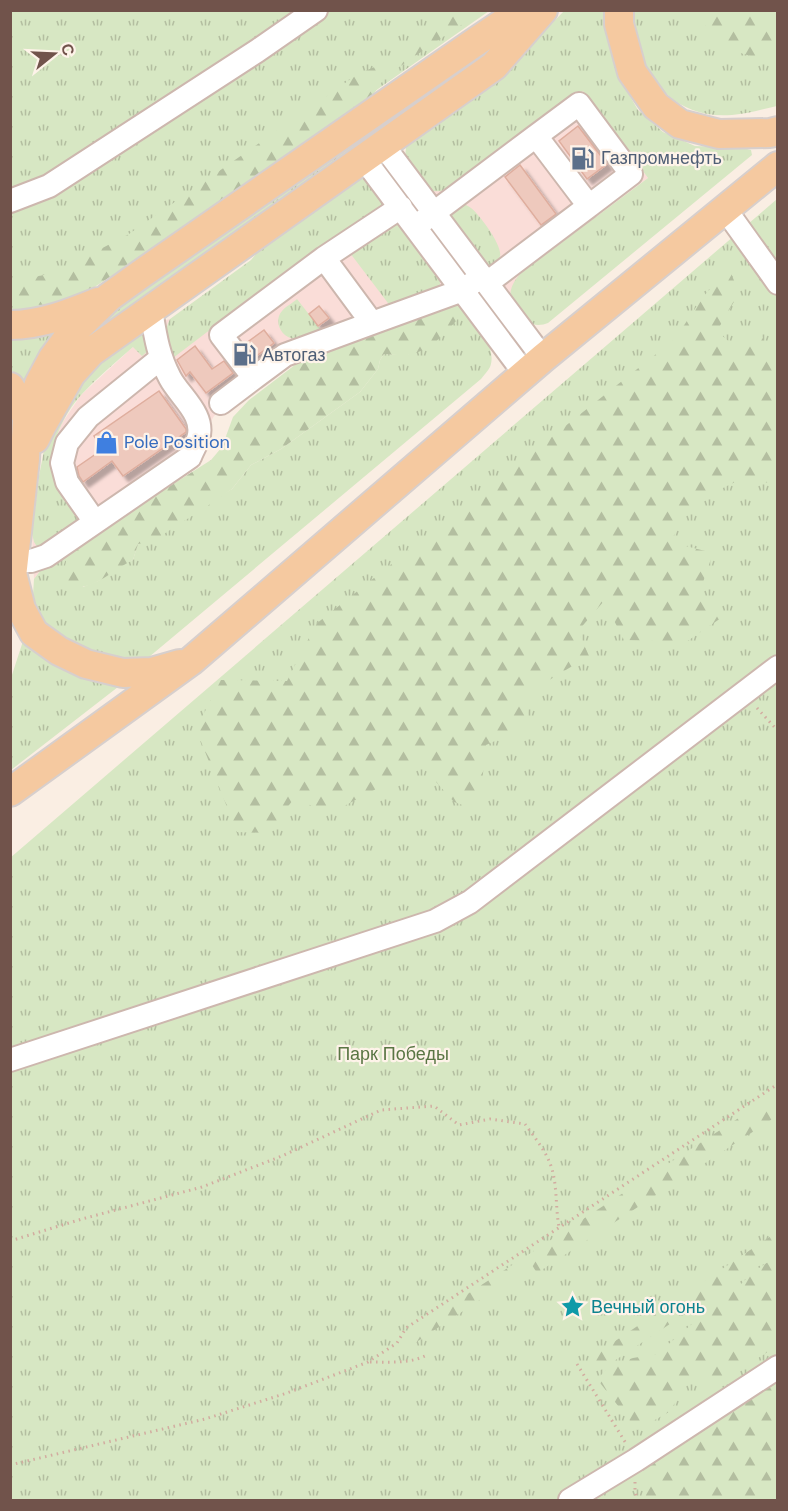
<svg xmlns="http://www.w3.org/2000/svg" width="788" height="1511" font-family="'DM Sans',sans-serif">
<defs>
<pattern id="grass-tufts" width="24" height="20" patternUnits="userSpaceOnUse" patternTransform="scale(1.5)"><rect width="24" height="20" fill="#d7e7c3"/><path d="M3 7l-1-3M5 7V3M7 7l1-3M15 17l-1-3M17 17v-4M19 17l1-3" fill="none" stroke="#b3bea0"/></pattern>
<pattern id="forest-firs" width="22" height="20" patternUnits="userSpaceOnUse" patternTransform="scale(1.5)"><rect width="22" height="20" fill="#d7e7c3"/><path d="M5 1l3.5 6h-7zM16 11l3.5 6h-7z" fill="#b3bea0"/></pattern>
<filter id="shadow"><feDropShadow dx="5.5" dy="5.5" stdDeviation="1.5" flood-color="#0004"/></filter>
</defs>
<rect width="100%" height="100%" fill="#faeee3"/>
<path fill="#faddd8" d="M583,91L648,178L521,273L513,307L424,186L453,188Z
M383,203L463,307L296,355L214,416L206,430L44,566L34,579L32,534L34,542L77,511L55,480L50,464L53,447L60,426L81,395L134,346L140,327L170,319L166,328L308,255Z"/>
<path fill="url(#grass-tufts)" d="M604,10L607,36L620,79L638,110L663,132L695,146L743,148L751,150L752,155L548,323C545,324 542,325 538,325C531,325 526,321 521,316C507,301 507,288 521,273L648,178L583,91L453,188C447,190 441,192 434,191C424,189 410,173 407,163C405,157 405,151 407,144L502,74L564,11Z
M11,11H489L294,148L58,301L33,308L11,310Z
M631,11H777V106C763,109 747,114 732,115C682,119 650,88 636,43C633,33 632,21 631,11Z
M487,46L498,48L109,323L86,334L96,323Z
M358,178L370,180L383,197V207L377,215L308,255L173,358C167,343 162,335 170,319L251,260L267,241Z
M777,199V1500H11L10,858Z
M462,203C466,205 467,205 471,208C479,214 503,246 500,256C499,263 493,266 487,270L444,212Z
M392,225H399L408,229L440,277V284L435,292L394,311L350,253Z
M297,299L322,331C314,334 303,340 295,339C281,338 273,321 282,311C286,306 293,303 297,299Z
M451,304H458L463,307C474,323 498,346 490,367C488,371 484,375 481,379L149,657L137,661H124L81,651L45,626L36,613L33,595L34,579L44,566L69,550L83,587L98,581L125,563L133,560L138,543L232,489L251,465L281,449L360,392L378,369L380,360L384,354L408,355Z
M61,327L28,393L18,377L11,370V333Z
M146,329L148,351L142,356L133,347C116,362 98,377 82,394C65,412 44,452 54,478C60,494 75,503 80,521L38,548L34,542L32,534L39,476L45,445L55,417L93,368Z
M24,638L90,676L118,687L11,770L10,681Z"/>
<path fill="url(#forest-firs)" d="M461,11H487L456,28L386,76L373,95L138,259L96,286L60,304L11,306V281H17L57,272L129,234L358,74L384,63Z
M697,11H777V64L717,46Z
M729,268L739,293L717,331L736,348L759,330L777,370L778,483L737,481L693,503L670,542L713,553L698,597L721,618L686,642L624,640L604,601L578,631L589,656L531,691L526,727L486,745L479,811L454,802L421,765L333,812L293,800L267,833L237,832L196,729L221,680L287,681L316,624L675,339L702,298Z
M451,304L457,311V320C443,335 430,351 408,355C400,356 391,354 384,354L380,360L378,369L360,392L281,449L251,465L232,489L212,503L153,541L138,544L133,560C118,566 90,594 73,585C60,577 66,561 69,550L211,460L222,447L233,417L249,400L304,358Z
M777,1093V1116L537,1273L532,1265L415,1343L409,1332Z
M777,1232V1253L599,1371L590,1358Z
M777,1256V1346L717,1384L705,1380L688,1383L669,1412L637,1430L597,1379L611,1365L633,1358L657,1354L692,1324L717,1298L741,1284L753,1272Z
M777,1375V1474L753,1500H647L644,1491L645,1462Z"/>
<path fill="#eec9bd" stroke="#dfae9e" stroke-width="1.5" filter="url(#shadow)" d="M578,126L607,164L587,179L559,141Z
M520,165L556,214L541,225L505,177Z
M319,306L329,318L318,326L309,314Z
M264,330L274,343L255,357L245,344Z
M195,346L212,369L224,361L233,373L206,393L190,372L186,376L177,360Z
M159,391L186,429V432L123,476L112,461L83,482L79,476L77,467L103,449L94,436Z"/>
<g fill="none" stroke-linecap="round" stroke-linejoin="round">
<defs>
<path id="minor" d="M536,136L579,104L631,174L589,206
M383,145L543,358
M364,159L525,374
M10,201L49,186L257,51L316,10
M401,207L324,258L372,323L463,290L482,276
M725,209L778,283
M415,227L536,136L589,206L487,283
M324,258L221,335L254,378L285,355L372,323
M221,403L254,378
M95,522L67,482L62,463L67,443L88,417L161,358
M14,561H31L46,556L190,457C192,451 196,445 198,439C206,415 180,397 170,378C158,356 155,334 151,310
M10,1060L435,921L470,902L778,667
M570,1500L636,1460L778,1367"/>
<path id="major" d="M619,10V24L632,72L656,106L680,124L719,134L770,133L778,131
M10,325C41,325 71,313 98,302
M10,387L27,417
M35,439L42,425L71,374L91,352L494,66L543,10
M13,577L21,609L34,633L59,651L86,664L123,673L152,672L180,664
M10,595L25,459L27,417L39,384L53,358L70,335L109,297L141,274L471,45L523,10
M10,792L191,661L543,358L778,166"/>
</defs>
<use href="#minor" stroke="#cdb7ae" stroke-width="26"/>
<use href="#major" stroke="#d7cfcd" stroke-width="32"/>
<path stroke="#d2aca0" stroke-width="3" stroke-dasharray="1.5 4.5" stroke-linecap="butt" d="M757,708L778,731
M10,1241L82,1219L202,1187L282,1156L381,1110L434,1106L459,1125L490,1119L525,1124C533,1135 544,1149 549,1161C558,1181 555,1206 559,1227
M370,1362C390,1362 409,1364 427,1355
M577,1364L627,1445
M10,1465L205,1419L287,1393L368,1362L397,1343L406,1328L778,1084
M635,1482V1491L637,1500"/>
<use href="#minor" stroke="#fff" stroke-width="22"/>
<use href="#major" stroke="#f5c9a0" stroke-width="28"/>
</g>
<defs>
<symbol id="fuel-bare" viewBox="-9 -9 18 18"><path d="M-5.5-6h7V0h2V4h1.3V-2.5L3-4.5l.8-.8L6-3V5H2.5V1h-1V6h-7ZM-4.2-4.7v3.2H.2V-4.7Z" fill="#5c6f8a" stroke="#fef3e9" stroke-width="2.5" paint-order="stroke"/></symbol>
<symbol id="shop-bare" viewBox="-9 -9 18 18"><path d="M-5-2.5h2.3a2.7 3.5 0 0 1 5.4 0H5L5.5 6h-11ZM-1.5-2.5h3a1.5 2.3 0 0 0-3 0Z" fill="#3f7fe0" stroke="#fef3e9" stroke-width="2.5" paint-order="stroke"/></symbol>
<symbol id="sight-bare" viewBox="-9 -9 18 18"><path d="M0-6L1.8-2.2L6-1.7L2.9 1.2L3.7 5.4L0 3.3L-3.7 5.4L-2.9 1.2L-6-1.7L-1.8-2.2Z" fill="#0f9aa8" stroke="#fef3e9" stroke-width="2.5" paint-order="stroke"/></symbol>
</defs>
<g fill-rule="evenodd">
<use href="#fuel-bare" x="566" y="142" width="33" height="33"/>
<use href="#fuel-bare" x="228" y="338" width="33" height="33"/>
<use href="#shop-bare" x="90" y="426" width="33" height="33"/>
<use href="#sight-bare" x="556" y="1290" width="33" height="33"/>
</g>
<g text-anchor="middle" stroke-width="4.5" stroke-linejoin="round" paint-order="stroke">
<g font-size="18" fill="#4e5e75" stroke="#fef3e9" text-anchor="start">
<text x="601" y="164">Газпромнефть</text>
<text x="262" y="361">Автогаз</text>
</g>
<g font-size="18" fill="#366cbe" stroke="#fef3e9" text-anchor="start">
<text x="124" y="448">Pole Position</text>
</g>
<g font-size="18" fill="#5a7644" stroke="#fef3e9">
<text x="393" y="1060">Парк Победы</text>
</g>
<g font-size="18" fill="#0d838f" stroke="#fef3e9" text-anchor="start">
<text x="591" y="1313">Вечный огонь</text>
</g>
</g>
<rect width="788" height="1511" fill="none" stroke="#71534b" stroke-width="24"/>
<g transform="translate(54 54) rotate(72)" stroke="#fef3e9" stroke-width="4.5" paint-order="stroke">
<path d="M0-4.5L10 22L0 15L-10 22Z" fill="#71534b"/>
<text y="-9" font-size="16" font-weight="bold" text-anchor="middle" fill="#71534b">С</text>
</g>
</svg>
